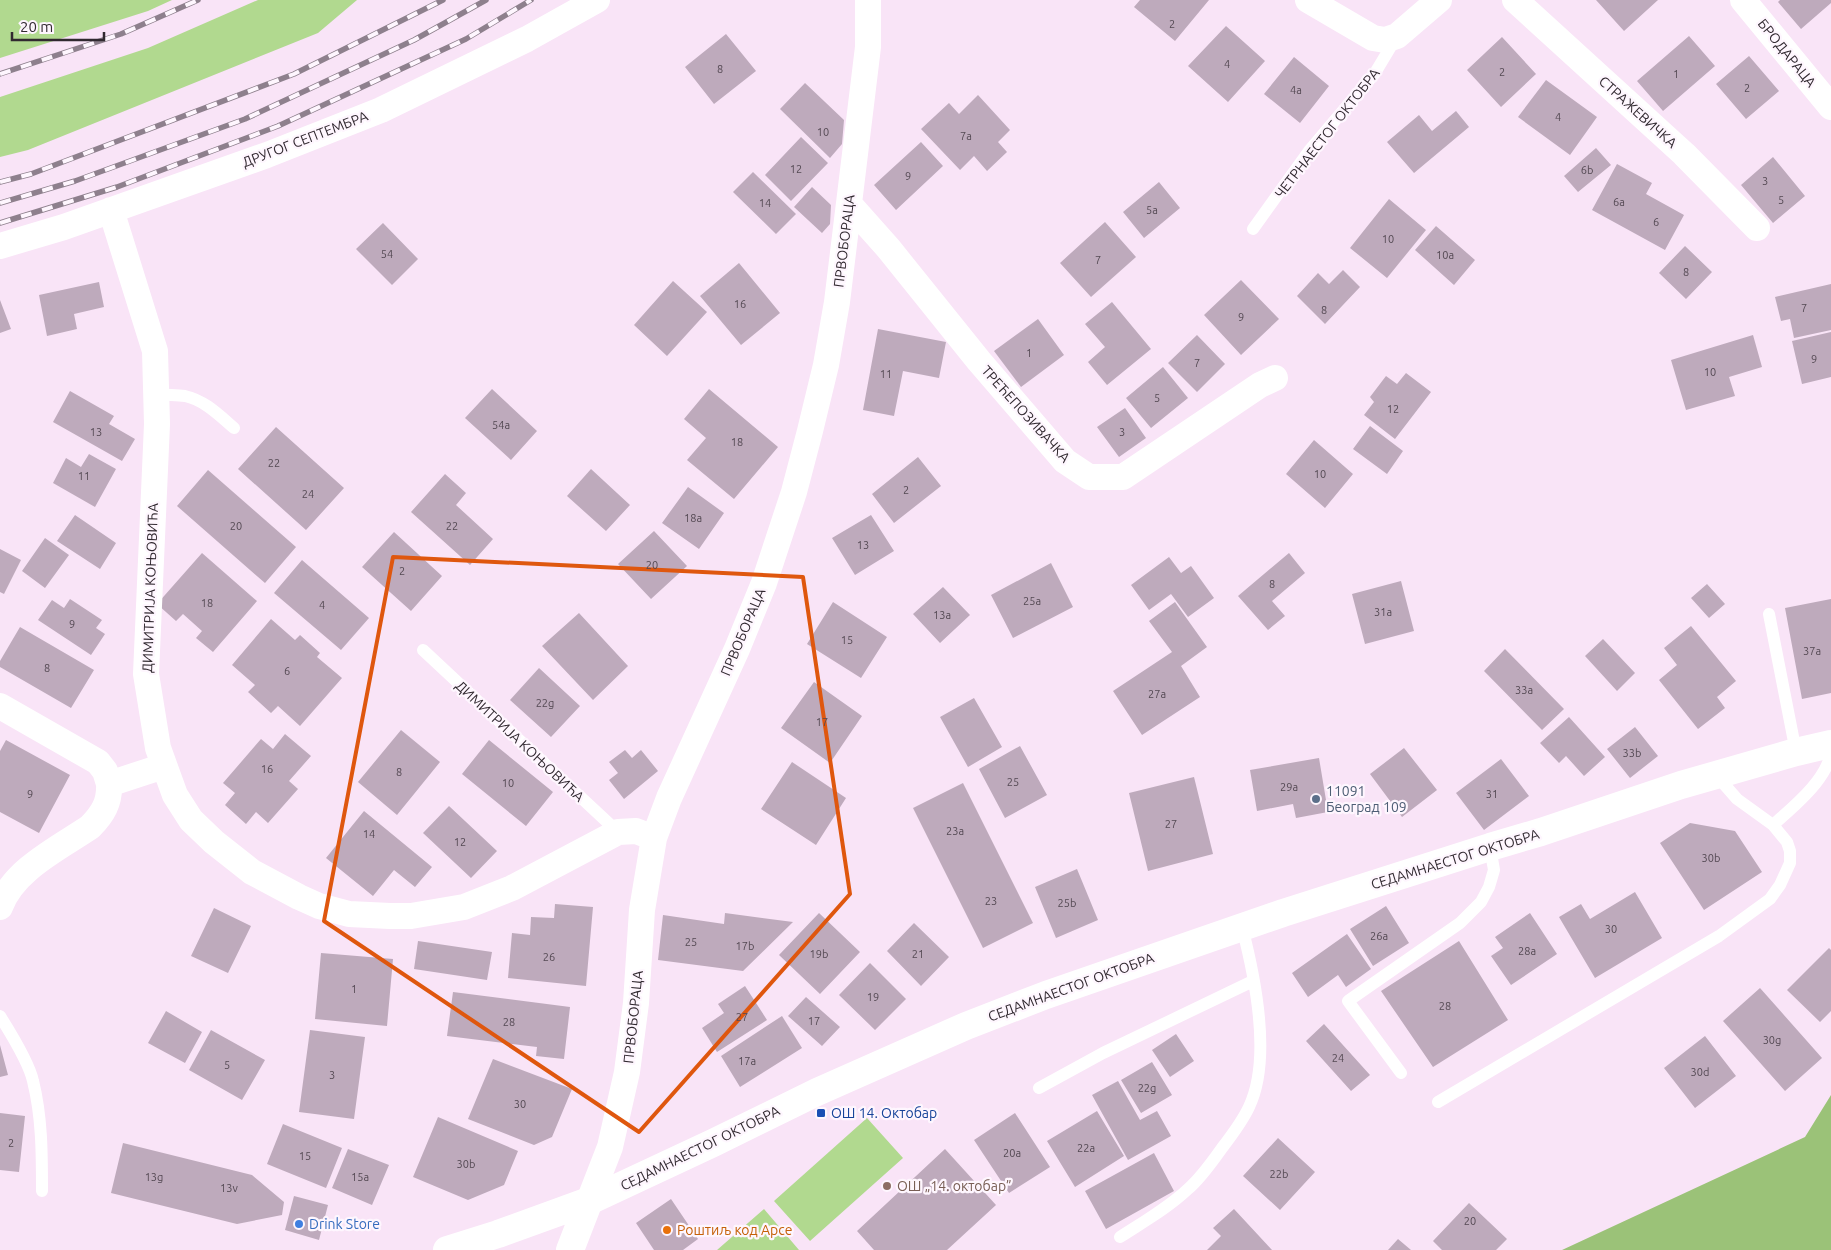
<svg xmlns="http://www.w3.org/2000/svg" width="1831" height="1250" font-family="Ubuntu,sans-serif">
<rect width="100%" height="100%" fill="#f9e4f7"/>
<path fill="#b1d98f" d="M0,0H172L148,11L0,58Z
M258,0H357L318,33L28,150L0,157V97L148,48Z
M867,1118L903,1158L810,1241L774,1201Z
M764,1209L799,1250H717Z"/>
<path fill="#9bc278" d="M1831,1095V1250H1562L1805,1137Z"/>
<path fill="#beaabc" d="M1140,0H1209L1175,41L1134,7Z
M1596,0H1658L1624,31Z
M1780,0H1831V3L1801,29L1778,2Z
M1226,26L1265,61L1228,102L1188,66Z
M726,34L756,71L714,104L685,67Z
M1689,36L1715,66L1663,111L1637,81Z
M1502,37L1536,74L1501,107L1467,70Z
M1749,56L1779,91L1746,119L1716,84Z
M1294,57L1329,86L1300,123L1264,94Z
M1546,80L1597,117L1570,155L1518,117Z
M805,83L844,120L842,144L830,158L780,109Z
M978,95L1010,130L998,142L1007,152L987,171L974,156L960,170L921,129L949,103L959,114Z
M1456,111L1469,127L1414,173L1387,142L1419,115L1432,131Z
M801,137L828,163L791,201L765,175Z
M921,142L943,166L896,210L874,185Z
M1596,148L1611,165L1578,192L1564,176Z
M1773,157L1805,196L1773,223L1741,185Z
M1617,164L1652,183L1646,194L1684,215L1665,250L1592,210Z
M753,172L796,214L776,234L733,192Z
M1159,182L1180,208L1144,238L1123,212Z
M812,187L831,205L830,224L822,233L794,207Z
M1389,199L1426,230L1387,278L1350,248Z
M1105,222L1136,257L1091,297L1060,263Z
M383,223L418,259L392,285L356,249Z
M1436,226L1475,260L1454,285L1415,250Z
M1685,246L1712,272L1686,299L1659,273Z
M739,263L780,313L741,345L700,296Z
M1343,270L1360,287L1325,324L1297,296L1318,273L1329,284Z
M1241,280L1279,319L1241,355L1204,315Z
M673,281L707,312L667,356L634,325Z
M99,282L104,307L74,314L77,329L47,336L39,295Z
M1831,284V330L1794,338L1790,319L1781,321L1775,297Z
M0,300L11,329L0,333Z
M1112,302L1151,349L1107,385L1088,362L1105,347L1085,324Z
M1038,319L1064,355L1021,387L994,351Z
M878,329L946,342L939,378L903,371L894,416L863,410Z
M1831,332V377L1802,384L1792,341Z
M1197,335L1225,364L1197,392L1168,363Z
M1753,335L1762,367L1729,377L1735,396L1686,410L1671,360Z
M1163,367L1188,398L1151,428L1126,398Z
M1406,373L1431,392L1395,439L1364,415L1374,402L1370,397L1386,376L1397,384Z
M492,389L537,431L511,460L465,418Z
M709,389L778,447L734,499L687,460L706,438L684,419Z
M70,391L114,416L109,424L135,439L122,461L53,422Z
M1125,408L1146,438L1119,457L1097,427Z
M1370,426L1403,451L1387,474L1353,449Z
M276,427L344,488L306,530L238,469Z
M1314,440L1353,474L1325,508L1286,474Z
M89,454L116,469L95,507L53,483L66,458L81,467Z
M918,457L941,486L894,523L872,494Z
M591,469L630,505L606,531L567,496Z
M208,470L296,547L265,583L177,506Z
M445,474L466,493L456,505L493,539L470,565L411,512Z
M688,487L724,513L699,549L662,523Z
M75,515L116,543L100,569L57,541Z
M871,515L894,551L855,575L832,538Z
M654,531L687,566L651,599L618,564Z
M394,532L442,576L411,611L362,567Z
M45,538L69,555L45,588L22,571Z
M0,549L21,560L4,594L0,592Z
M202,553L257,601L213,652L196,638L202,631L183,614L176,621L157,604Z
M1289,553L1305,573L1272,601L1285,616L1268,630L1238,596Z
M1169,557L1181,573L1191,566L1214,598L1188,617L1171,594L1149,610L1131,585Z
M302,560L369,618L341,650L274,593Z
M1051,563L1073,607L1013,638L991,595Z
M1401,581L1414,631L1365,644L1352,594Z
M1707,584L1725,604L1709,618L1691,598Z
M943,587L970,615L940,643L913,614Z
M70,599L102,620L96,628L105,634L91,655L38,620L52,600L64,608Z
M1831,599V693L1802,699L1785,608Z
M833,602L887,637L861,678L807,644Z
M1175,602L1207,647L1181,666L1200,697L1142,735L1113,691L1172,652L1149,621Z
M579,613L628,666L593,700L542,646Z
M271,619L295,640L300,635L320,653L317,657L342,678L300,726L278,706L271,713L248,692L255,685L232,665Z
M1691,626L1736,681L1717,697L1725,708L1698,729L1659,680L1677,665L1664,648Z
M20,627L94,670L71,708L0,667V661Z
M1603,639L1635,673L1617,691L1585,656Z
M1505,649L1564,709L1542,730L1484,671Z
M539,668L580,706L551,737L510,700Z
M814,682L862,716L830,763L781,728Z
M974,698L1002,747L968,767L940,717Z
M1569,717L1605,757L1584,776L1566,756L1559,763L1540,743Z
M1635,727L1658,756L1630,778L1607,749Z
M401,730L440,762L397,815L358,782Z
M285,734L311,756L289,781L298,789L268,823L256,812L246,824L225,805L235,793L223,783L261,739L273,749Z
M6,740L70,775L39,833L0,812V751Z
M489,740L553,792L526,826L462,774Z
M1020,746L1047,795L1005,818L979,769Z
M1404,748L1437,790L1402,817L1370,774Z
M625,750L632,758L641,750L658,771L624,799L609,780L618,773L609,762Z
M1319,758L1328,812L1296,818L1293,804L1257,811L1250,770Z
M1501,759L1529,796L1484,830L1456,793Z
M792,762L846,798L816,845L761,809Z
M1194,777L1213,854L1148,871L1129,793Z
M963,783L1033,923L983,948L913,808Z
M449,806L497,851L471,878L423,833Z
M364,811L432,867L415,887L394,870L373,896L326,858Z
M1690,823L1735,831L1762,872L1704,910L1660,843Z
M1077,869L1098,920L1056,938L1035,887Z
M1635,892L1662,938L1595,978L1559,917L1581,904L1590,919Z
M555,904L593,907L586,986L508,978L512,933L530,935L531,917L554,918Z
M1386,906L1409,943L1373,966L1350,929Z
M214,908L251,926L228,973L191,956Z
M725,913L793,922L743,971L658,960L663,915L724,924Z
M819,913L860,952L820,994L779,955Z
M1530,913L1557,954L1511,985L1491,956L1503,948L1495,937Z
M914,923L949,957L921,986L887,951Z
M1347,934L1371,969L1346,987L1338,975L1308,997L1292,973Z
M418,941L492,952L487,980L414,969Z
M1459,941L1508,1020L1433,1067L1381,991Z
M1829,948L1831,950V1011L1820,1022L1787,990Z
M321,953L393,959L387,1026L315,1019Z
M870,963L906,999L875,1030L839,995Z
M745,986L767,1020L717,1052L702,1028L724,1013L718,1004Z
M1760,988L1822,1058L1785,1091L1723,1021Z
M453,992L570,1007L564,1059L536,1056L537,1047L447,1036Z
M806,997L840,1027L822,1046L788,1016Z
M166,1011L202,1032L185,1063L148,1043Z
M782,1016L802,1048L740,1087L721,1056Z
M1324,1024L1370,1075L1351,1091L1306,1041Z
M211,1030L265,1060L242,1100L189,1070Z
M310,1030L365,1037L354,1119L299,1112Z
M1176,1034L1194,1061L1170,1077L1152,1050Z
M1705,1036L1736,1076L1695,1108L1664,1068Z
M0,1045L8,1075L0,1077Z
M493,1059L572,1089L552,1137L534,1145L468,1119Z
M1152,1062L1172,1095L1141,1113L1121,1080Z
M1118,1081L1140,1120L1157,1111L1171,1136L1128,1160L1092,1095Z
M1097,1111L1124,1156L1075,1187L1047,1141Z
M0,1113L25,1116L19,1172L0,1170Z
M1015,1113L1050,1167L1009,1193L974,1140Z
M438,1117L518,1151L504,1185L468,1200L413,1177Z
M283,1124L342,1148L326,1188L267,1164Z
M1278,1138L1315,1172L1280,1210L1243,1176Z
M123,1143L252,1175L284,1202L282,1215L237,1224L111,1193Z
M348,1149L389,1165L372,1205L332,1188Z
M945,1149L996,1205L947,1250H874L857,1231Z
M1154,1153L1174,1191L1106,1229L1085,1191Z
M294,1196L328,1205L319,1240L285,1230Z
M671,1199L698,1239L683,1250H654L636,1223Z
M1469,1203L1507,1239L1496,1250H1442L1433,1241Z
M1234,1209L1272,1250H1207L1221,1236L1213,1228Z
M1398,1239L1411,1250H1388Z"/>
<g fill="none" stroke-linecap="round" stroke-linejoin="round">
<path stroke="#fff" stroke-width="12" d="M1253,229L1309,151L1375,73L1396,38
M157,394C166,395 176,395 185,396C204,400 219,415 234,428
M1769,614L1796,752
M423,650L618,832
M1773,825C1793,807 1827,780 1831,752
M0,1016C10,1032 29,1062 33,1081C42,1117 42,1154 42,1191
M1401,1073L1348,1001L1460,923L1481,902L1489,887L1494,870L1490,847
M1039,1088L1103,1053L1253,981
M1438,1102L1719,936L1770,899L1780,885L1790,863V851L1787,842L1773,825L1737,799L1716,775
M1120,1237C1143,1222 1168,1208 1188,1189C1201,1178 1212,1162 1222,1148C1232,1135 1242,1122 1249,1107C1272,1059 1255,977 1242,927"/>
<path stroke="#fff" stroke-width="26" d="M1308,0L1373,38L1385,40L1397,36L1439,0
M1515,0L1684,154L1757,228
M1743,0L1831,107
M849,204L889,249L979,361L1065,461L1089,477H1123L1260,385L1275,378
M111,210L155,351L157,424L146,674L158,748L175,795L191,820L214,842L252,872L299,897L319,906L349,914L390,916H411L464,907L512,888L618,832L636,831L654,838
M0,246L64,227L267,155L381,110L527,39L597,0
M0,706L98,762L105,771L109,784L164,766
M0,907C13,870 59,848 90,827C103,814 110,802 109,784
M589,1201L610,1147L627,1072L636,1003L642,910L654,838L669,798L737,649L764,583L794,492L810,431L826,365L837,302L868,47V0"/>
<path stroke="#fff" stroke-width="28" d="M447,1250L498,1234L589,1201L713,1143L817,1092L966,1026L1046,995L1283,913L1490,847L1541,832L1681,785L1796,752L1831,744
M570,1250L589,1201"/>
<defs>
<path id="rail" d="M0,74L121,34L198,0
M0,182L31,174L294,74L443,0
M0,203L75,181L245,119L414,40L486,0
M0,223L117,187L278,126L466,39L531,0"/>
</defs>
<use href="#rail" stroke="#8e808d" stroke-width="5.5"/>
<use href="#rail" stroke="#fef6fe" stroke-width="4" stroke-dasharray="11" stroke-linecap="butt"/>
</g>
<path fill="none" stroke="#df570e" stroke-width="4" stroke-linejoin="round" d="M393,557L803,577L850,894L639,1132L324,921Z"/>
<circle fill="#5c6f8a" stroke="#fef6fe" stroke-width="2" cx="1316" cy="799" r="5"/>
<rect fill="#1a4fb4" stroke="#fef6fe" stroke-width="2" x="816" y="1108" width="10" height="10" rx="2.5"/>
<circle fill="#8d6e63" stroke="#fef6fe" stroke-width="2" cx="887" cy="1186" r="5"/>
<circle fill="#3f7fe0" stroke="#fef6fe" stroke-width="2" cx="299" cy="1224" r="5"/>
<circle fill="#e8710a" stroke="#fef6fe" stroke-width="2" cx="667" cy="1230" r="5"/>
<g text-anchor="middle" stroke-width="4.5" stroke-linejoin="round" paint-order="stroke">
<g font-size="11" fill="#544953">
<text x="1172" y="28">2</text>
<text x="1227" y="68">4</text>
<text x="720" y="73">8</text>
<text x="1502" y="76">2</text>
<text x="1676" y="78">1</text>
<text x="1747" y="92">2</text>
<text x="1296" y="94">4a</text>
<text x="1558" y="121">4</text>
<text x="823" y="136">10</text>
<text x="966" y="140">7a</text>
<text x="796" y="173">12</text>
<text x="1587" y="174">6b</text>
<text x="908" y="180">9</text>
<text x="1765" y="185">3</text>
<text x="1781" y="204">5</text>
<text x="1619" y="206">6a</text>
<text x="765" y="207">14</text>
<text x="1152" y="214">5a</text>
<text x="1656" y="226">6</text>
<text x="1388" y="243">10</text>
<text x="387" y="258">54</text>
<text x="1445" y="259">10a</text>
<text x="1098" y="264">7</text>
<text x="1686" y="276">8</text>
<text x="740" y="308">16</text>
<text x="1804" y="312">7</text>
<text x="1324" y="314">8</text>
<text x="1241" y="321">9</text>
<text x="1029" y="357">1</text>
<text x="1814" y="363">9</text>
<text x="1197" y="367">7</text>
<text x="1710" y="376">10</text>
<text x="886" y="378">11</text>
<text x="1157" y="402">5</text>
<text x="1393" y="413">12</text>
<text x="501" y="429">54a</text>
<text x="96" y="436">13</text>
<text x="1122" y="436">3</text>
<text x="737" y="446">18</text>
<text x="274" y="467">22</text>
<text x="1320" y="478">10</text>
<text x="84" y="480">11</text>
<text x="906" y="494">2</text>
<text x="308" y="498">24</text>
<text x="693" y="522">18a</text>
<text x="236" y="530">20</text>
<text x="452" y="530">22</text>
<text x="863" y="549">13</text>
<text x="652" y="569">20</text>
<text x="402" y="575">2</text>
<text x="1272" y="588">8</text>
<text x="1032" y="605">25a</text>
<text x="207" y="607">18</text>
<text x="322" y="609">4</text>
<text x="1383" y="616">31a</text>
<text x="942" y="619">13a</text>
<text x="72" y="628">9</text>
<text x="847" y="644">15</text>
<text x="1812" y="655">37a</text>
<text x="47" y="672">8</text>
<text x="287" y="675">6</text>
<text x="1524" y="694">33a</text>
<text x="1157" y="698">27a</text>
<text x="545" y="707">22g</text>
<text x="822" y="726">17</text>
<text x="1632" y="757">33b</text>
<text x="267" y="773">16</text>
<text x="399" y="776">8</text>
<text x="1013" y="786">25</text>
<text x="508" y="787">10</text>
<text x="1289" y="791">29a</text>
<text x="30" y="798">9</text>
<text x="1492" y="798">31</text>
<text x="1171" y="828">27</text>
<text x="955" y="835">23a</text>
<text x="369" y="838">14</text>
<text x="460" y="846">12</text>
<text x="1711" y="862">30b</text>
<text x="991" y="905">23</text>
<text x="1067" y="907">25b</text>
<text x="1611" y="933">30</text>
<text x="1379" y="940">26a</text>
<text x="691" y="946">25</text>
<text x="745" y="950">17b</text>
<text x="1527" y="955">28a</text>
<text x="819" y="958">19b</text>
<text x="918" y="958">21</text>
<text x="549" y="961">26</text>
<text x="354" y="993">1</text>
<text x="873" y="1001">19</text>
<text x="1445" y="1010">28</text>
<text x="742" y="1021">27</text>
<text x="814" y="1025">17</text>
<text x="509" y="1026">28</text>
<text x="1772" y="1044">30g</text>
<text x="1338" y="1062">24</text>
<text x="747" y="1065">17a</text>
<text x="227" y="1069">5</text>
<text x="1700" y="1076">30d</text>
<text x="332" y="1079">3</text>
<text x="1147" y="1092">22g</text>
<text x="520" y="1108">30</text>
<text x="11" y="1147">2</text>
<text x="1086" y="1152">22a</text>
<text x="1012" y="1157">20a</text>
<text x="305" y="1160">15</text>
<text x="466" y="1168">30b</text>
<text x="1279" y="1178">22b</text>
<text x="154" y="1181">13g</text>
<text x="360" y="1181">15a</text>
<text x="229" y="1192">13v</text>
<text x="1470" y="1225">20</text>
</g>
<g font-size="14" fill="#312930" stroke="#fef6fe">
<text transform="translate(1787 53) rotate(51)" y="5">БРОДАРАЦА</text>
<text transform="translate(1638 112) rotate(42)" y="5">СТРАЖЕВИЧКА</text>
<text transform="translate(1327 133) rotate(-52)" y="5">ЧЕТРНАЕСТОГ ОКТОБРА</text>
<text transform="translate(305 139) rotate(-21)" y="5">ДРУГОГ СЕПТЕМБРА</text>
<text transform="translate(844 241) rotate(-83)" y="5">ПРВОБОРАЦА</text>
<text transform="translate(1026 414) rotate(48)" y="5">ТРЕЋЕПОЗИВАЧКА</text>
<text transform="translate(150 588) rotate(-88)" y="5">ДИМИТРИЈА КОЊОВИЋА</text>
<text transform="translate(743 632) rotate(-67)" y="5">ПРВОБОРАЦА</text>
<text transform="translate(520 741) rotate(43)" y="5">ДИМИТРИЈА КОЊОВИЋА</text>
<text transform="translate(1455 859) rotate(-17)" y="5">СЕДАМНАЕСТОГ ОКТОБРА</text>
<text transform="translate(1071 987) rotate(-20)" y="5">СЕДАМНАЕСТОГ ОКТОБРА</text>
<text transform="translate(633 1017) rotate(-84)" y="5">ПРВОБОРАЦА</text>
<text transform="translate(700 1148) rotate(-26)" y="5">СЕДАМНАЕСТОГ ОКТОБРА</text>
</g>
<g font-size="14" fill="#4e5e75" stroke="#fef6fe" text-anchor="start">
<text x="1326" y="796">11091<tspan x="1326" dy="16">Београд 109</tspan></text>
</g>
<g font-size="14" fill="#164399" stroke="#fef6fe" text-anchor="start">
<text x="831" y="1118">ОШ 14. Октобар</text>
</g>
<g font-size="14" fill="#785e54" stroke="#fef6fe" text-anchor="start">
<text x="897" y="1191">ОШ „14. октобар”</text>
</g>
<g font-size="14" fill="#366cbe" stroke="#fef6fe" text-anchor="start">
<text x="309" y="1229">Drink Store</text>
</g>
<g font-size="14" fill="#c56008" stroke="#fef6fe" text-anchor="start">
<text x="677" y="1235">Роштиљ код Арсе</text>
</g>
</g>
<path d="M12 32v8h92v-8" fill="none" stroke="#312930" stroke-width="2.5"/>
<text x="20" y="32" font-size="15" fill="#312930" stroke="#fef6fe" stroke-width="4" paint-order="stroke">20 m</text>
</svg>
